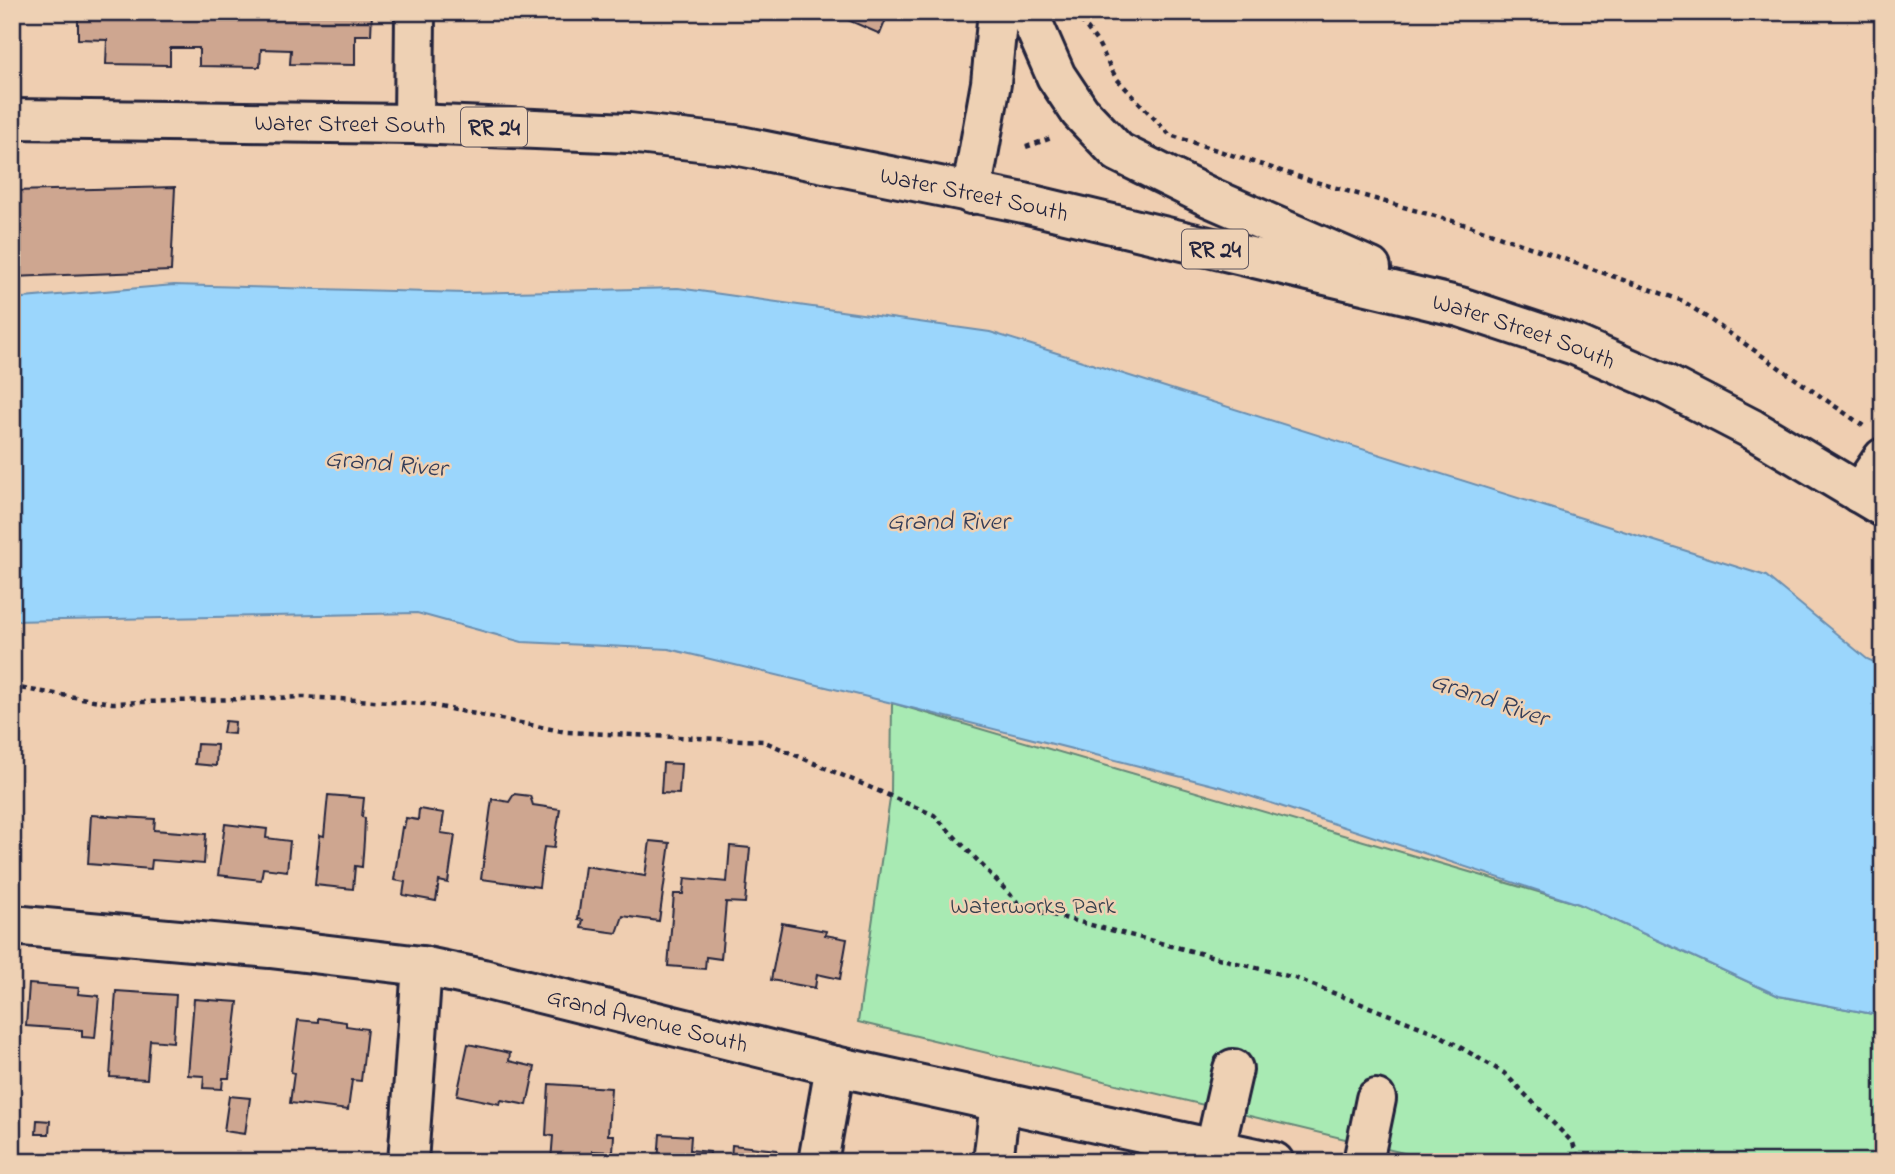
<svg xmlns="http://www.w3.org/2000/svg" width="1895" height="1174" font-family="'Indie Flower',sans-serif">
<rect width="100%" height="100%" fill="#efceb1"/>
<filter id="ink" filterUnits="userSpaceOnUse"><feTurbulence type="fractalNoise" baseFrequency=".0143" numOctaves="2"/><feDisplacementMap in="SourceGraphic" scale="14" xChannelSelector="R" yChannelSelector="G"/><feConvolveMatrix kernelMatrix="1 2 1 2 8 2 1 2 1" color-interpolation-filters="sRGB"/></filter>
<g filter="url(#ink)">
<path fill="#a8eab3" stroke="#658677" stroke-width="2" d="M892,703L1579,904L1779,996L1883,1016V1162H1441L858,1022L891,792Z"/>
<path fill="#9bd6fc" stroke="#6b8eaf" stroke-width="2" d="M174,285L466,293L678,288L990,332L1766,576L1867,659L1883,666V1016L1779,996L1579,904L1225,788L892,703L669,649L522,642L417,613L12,621V299Z"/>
<path fill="#cea690" stroke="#22223b" stroke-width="2" d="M78,12H372L371,35H355V65L290,64L291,50L261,49L260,67L199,66V48H170V65L106,64L107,40L78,39Z
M830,12H889L880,34Z
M175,187L171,271L12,277V191Z
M225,721L235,722L234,734L223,733Z
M197,744L217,745L216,766L195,764Z
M663,763L681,764L679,794L661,793Z
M514,794L530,796L533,805L560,809L554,848L544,847L539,887L481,879L492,799L509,802Z
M328,795L364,798L362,817L365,818L364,840L362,867L355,866L353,889L315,885L320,835L324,836Z
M419,809L444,813L441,833L455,835L448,883L439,881L436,901L403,895L405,882L394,880L402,827L404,828L406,818L418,820Z
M91,815L155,819L154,830L206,834L204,864L152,860L151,869L88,864Z
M225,824L267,829L266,838L290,841L287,871L263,868L261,880L218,875Z
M650,841L670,843L659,921L623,916L617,933L581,928L583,920L578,919L585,866L645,876Z
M730,846L750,848L745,903L726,902L721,959L706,957L705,969L668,966L674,894H683L685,878L727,882Z
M782,923L826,931L825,935L847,939L840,979L817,974L815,988L771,980Z
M29,984L79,988L78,994L99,996L95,1038L82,1037V1030L26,1026Z
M116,991L176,995L173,1042L150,1040L147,1079L110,1077Z
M194,999L238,1002L229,1078H223L222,1089L203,1088L204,1076L188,1075Z
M318,1018L346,1022V1026L367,1029L361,1081L352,1080L348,1110L290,1103L294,1073L291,1072L298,1020L318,1022Z
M468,1044L510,1053L509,1061L535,1067L527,1105L501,1100L500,1104L457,1095Z
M549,1084L611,1088L608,1135H614L613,1152L593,1151V1162L551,1161L553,1136L546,1135Z
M229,1096L250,1098L245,1134L224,1131Z
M37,1120L50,1121L49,1134H36Z
M660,1134L691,1136L690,1150L710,1152L709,1162H658Z
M732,1145L777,1150L776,1162H725V1159L731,1160Z
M468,1158L522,1162H468Z"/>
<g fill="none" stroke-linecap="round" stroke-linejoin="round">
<defs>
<g id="minor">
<path d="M414,124L415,12"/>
<path d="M1859,493L1883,458"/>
<path id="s1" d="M12,925L270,948L422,966L483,979L835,1066L1274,1162"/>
<path d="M1215,1148L1233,1069"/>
<path d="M408,1162L422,966"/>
<path d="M818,1162L835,1066"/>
<path d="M993,1162L1000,1102"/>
<path d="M1363,1162L1376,1099"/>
</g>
<g id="major">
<path d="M1028,12L1056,76L1080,112L1118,152L1209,197L1371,268"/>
<path id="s2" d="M12,119L414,124L629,133L735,145L1024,203L1460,307L1575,345L1665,384L1752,429L1883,507"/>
<path d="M971,194L991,83L998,12"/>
</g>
</defs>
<use href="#minor" stroke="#22223b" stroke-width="44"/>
<use href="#major" stroke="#22223b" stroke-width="44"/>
<path stroke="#22223b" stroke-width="4.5" stroke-dasharray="5 5" stroke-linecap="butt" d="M1075,12L1098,43L1116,78L1170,135L1312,181L1470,226L1683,301L1865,427
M1026,147L1054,137
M12,687L112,703L304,697L425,704L566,732L763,741L934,815L1022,907L1295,978L1436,1033L1504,1073L1573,1143L1579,1162"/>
<use href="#minor" stroke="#eed1b4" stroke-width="38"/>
<use href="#major" stroke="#eed1b4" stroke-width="38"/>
</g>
</g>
<g text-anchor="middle" stroke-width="5" stroke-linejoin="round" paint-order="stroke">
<g fill="#eed1b4" stroke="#5f565f" stroke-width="2">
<rect x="461" y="107.5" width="66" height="39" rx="5"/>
<rect x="1182" y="229.5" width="66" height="39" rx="5"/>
</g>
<g font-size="23" font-weight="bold" fill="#22223b">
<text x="494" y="135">RR 24</text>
<text x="1215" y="257">RR 24</text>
</g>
<g font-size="24" fill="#22223b" stroke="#eed1b4">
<text dy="8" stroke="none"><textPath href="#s2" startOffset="338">Water Street South</textPath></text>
<text dy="8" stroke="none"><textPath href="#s2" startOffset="968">Water Street South</textPath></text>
<text dy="8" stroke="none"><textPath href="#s2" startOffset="1535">Water Street South</textPath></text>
<text dy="8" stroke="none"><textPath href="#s1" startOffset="644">Grand Avenue South</textPath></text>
</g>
<g font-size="24" fill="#36404d" stroke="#eed1b4">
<text x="1033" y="913">Waterworks Park</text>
</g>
<g font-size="26" font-style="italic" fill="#343d58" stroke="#eed1b4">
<text transform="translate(386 462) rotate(5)" y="9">Grand River</text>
<text x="948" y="529">Grand River</text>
<text transform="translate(1490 698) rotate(19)" y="9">Grand River</text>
</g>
</g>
<rect width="1895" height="1174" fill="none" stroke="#eed1b4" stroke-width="42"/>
<rect x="21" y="21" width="1853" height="1132" fill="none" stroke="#22223b" stroke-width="2.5" filter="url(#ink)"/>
</svg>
